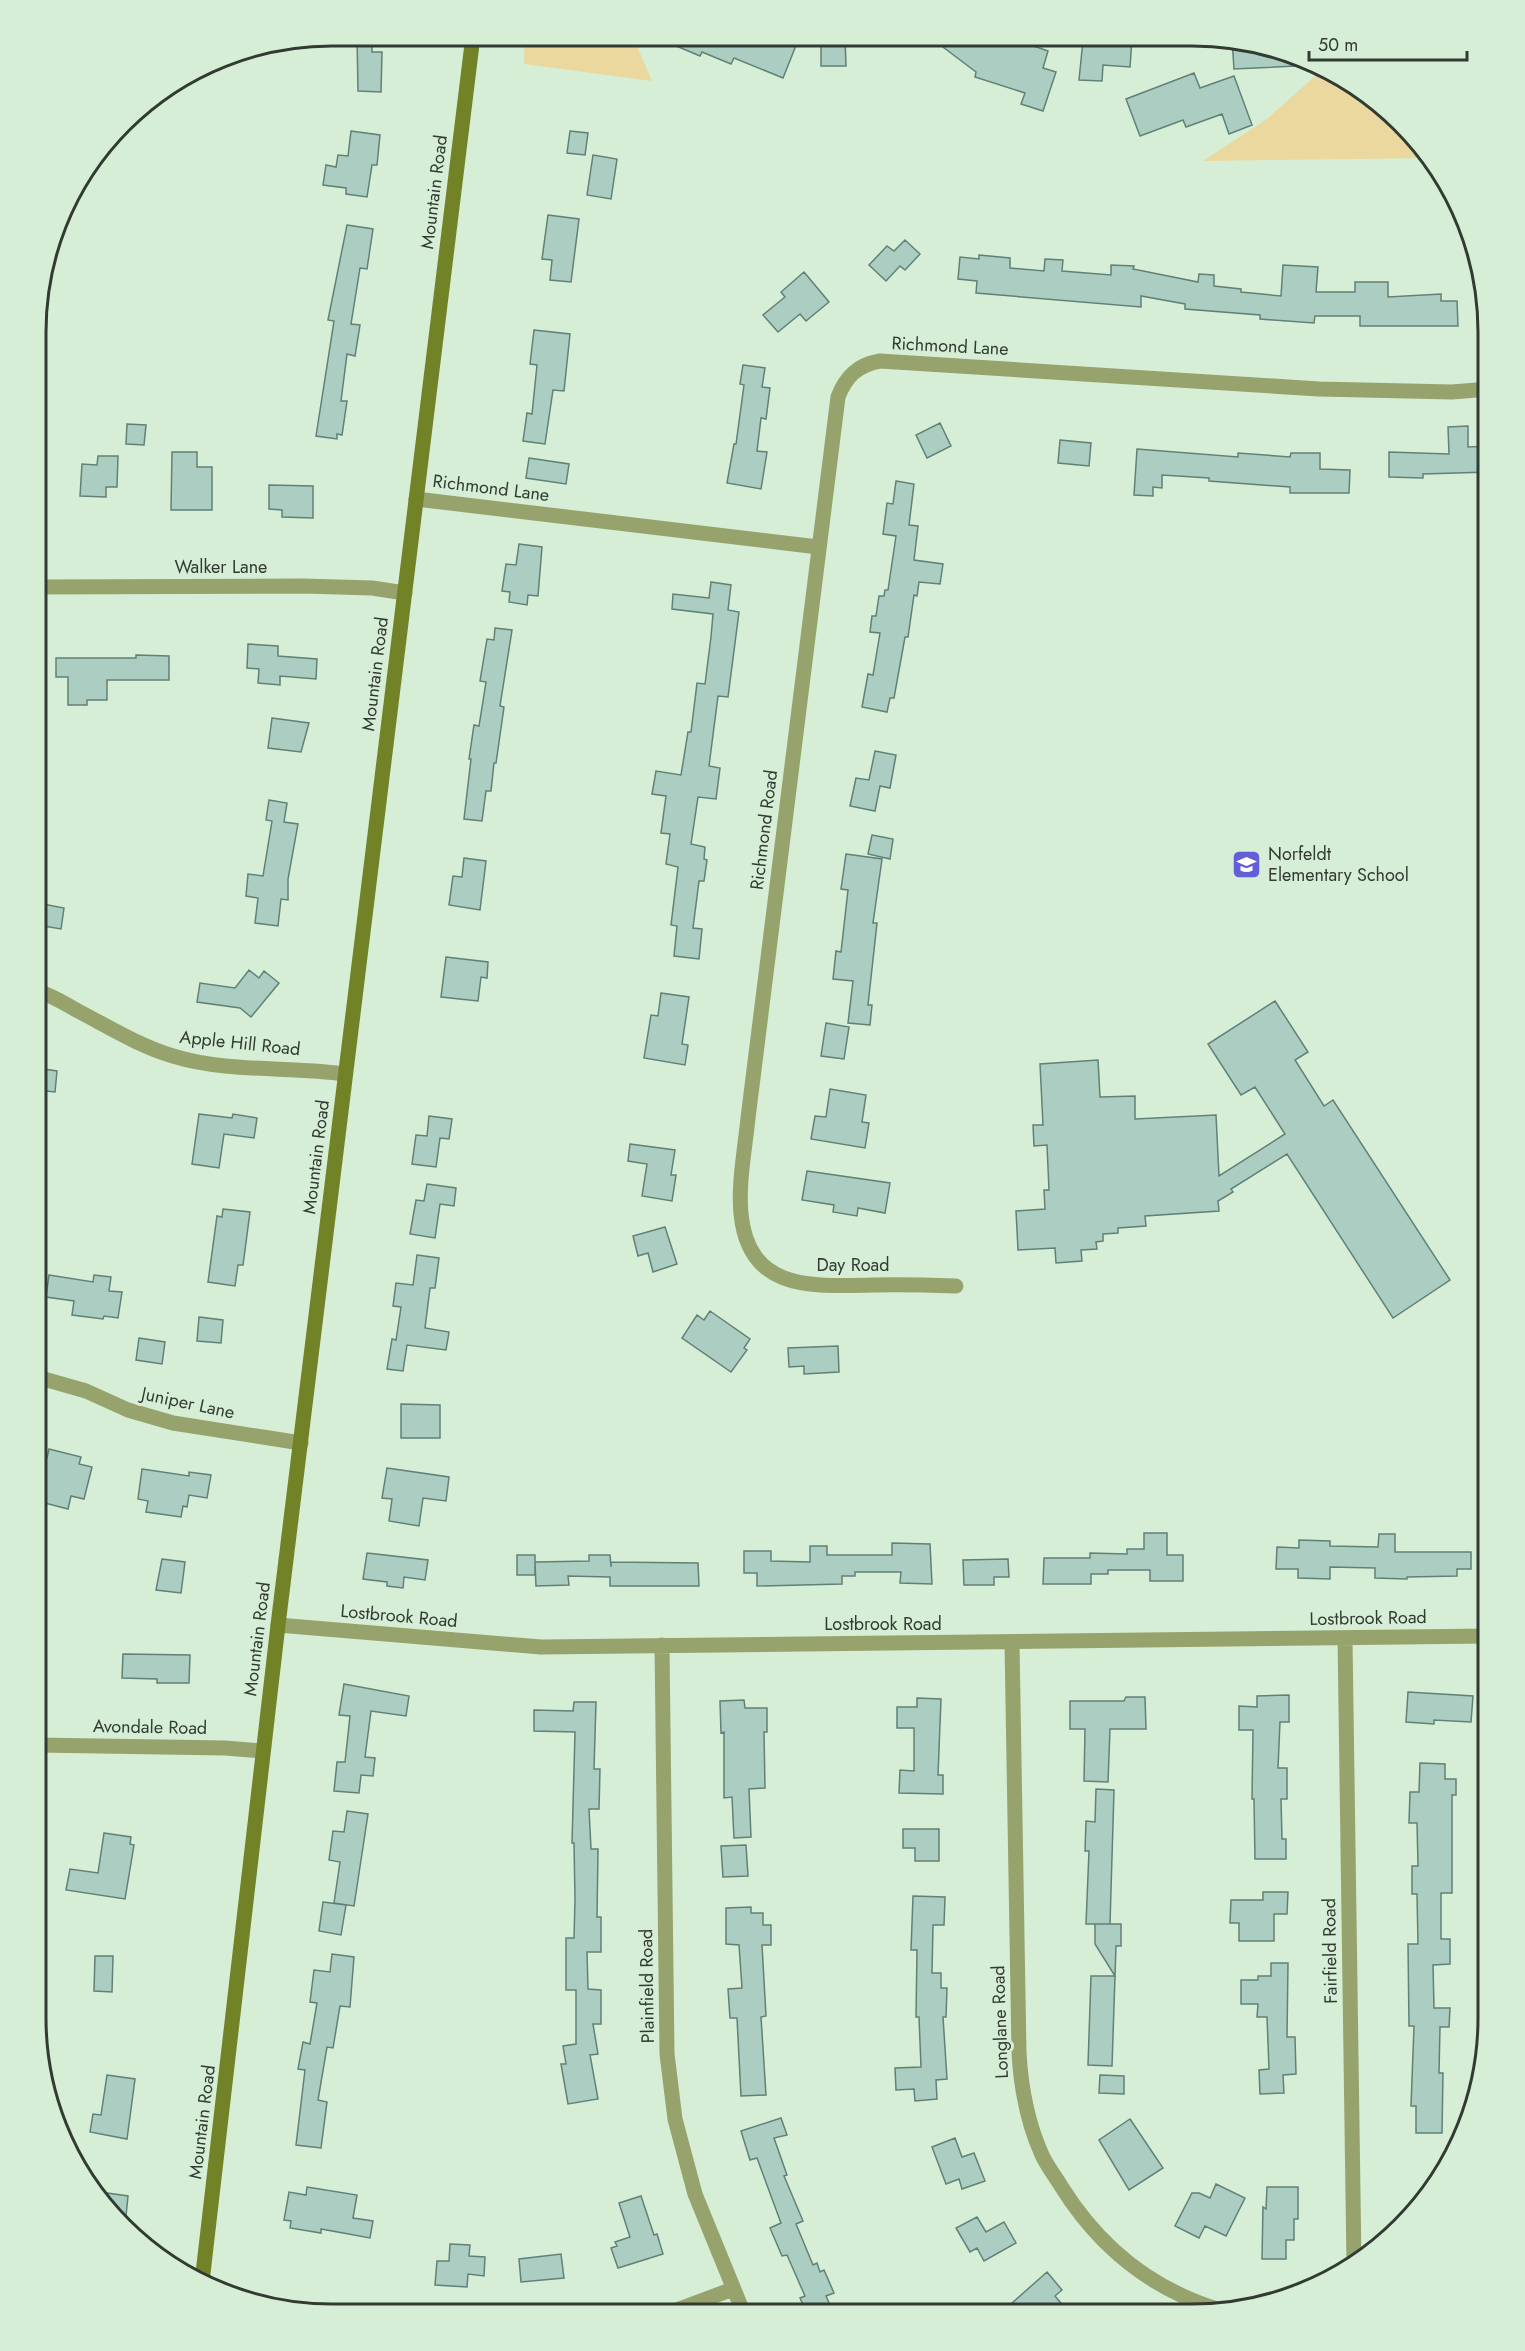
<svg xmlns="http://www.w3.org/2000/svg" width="1525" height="2351" font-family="Jost,sans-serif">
<rect width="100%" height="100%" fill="#d6eed6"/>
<path fill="#ebd89f" d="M525,37H633L652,81L524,64Z
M1323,69L1373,97L1431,158L1203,161L1267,119Z"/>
<path fill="#accec2" stroke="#618177" stroke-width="1.5" d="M357,36H372V52H382L381,92L358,91Z
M655,37H782L797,43L783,78L734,58L731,64L702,52L700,56Z
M821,37H845L846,66H821Z
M931,38H1030L1028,44L1048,51L1043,68L1056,72L1043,111L1021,104L1025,93L975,77L976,72Z
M1105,38L1132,39L1130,67L1103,65L1102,81L1079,80L1083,40L1105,42Z
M1232,39L1305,58L1316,65L1234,69Z
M1194,73L1200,88L1234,76L1252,125L1229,134L1222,114L1186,127L1183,120L1140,136L1126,99Z
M351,131L380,135L377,165H372L367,197L346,194V188L323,185L326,165L336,167L338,155L348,156Z
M570,131L588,133L585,155L567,153Z
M593,155L617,159L611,199L587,195Z
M548,215L579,219L571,282L550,280L552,260L542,259Z
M347,225L373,229L367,269L360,268L351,324L360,325L355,356L347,354L341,401H347L342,435L337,434V439L316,436L334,321L328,320Z
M905,240L920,254L905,270L900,266L886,281L869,265L887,246L894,251Z
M979,255L1010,258V268L1044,271L1045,259L1063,260L1062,271L1111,275V265L1134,266L1133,269L1198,282L1199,274L1214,275V286L1241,289V292L1281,296L1283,265L1318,267L1316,292H1355V282H1388V297L1441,294V301H1457L1458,326H1360V316H1315L1314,323L1260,319V315L1185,309V304L1141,296V307L976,293L977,281L958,279L960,257L979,259Z
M804,272L829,302L806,321L800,314L778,332L763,315L785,297L781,292Z
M534,330L570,334L564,391L553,390L545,444L523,441L527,413L532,414L537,365L530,364Z
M743,365L765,368L762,387L770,388L766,419L761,418L757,451L767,452L761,489L727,483L734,444H736L744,385L740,384Z
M940,423L951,446L927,458L916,435Z
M127,424L146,425L144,445L126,444Z
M1468,426V447L1489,446V472L1423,474V478L1389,477V452L1449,454L1448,427Z
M1060,440L1091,443L1089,466L1058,463Z
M1137,449L1238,457V453L1290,457L1291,453H1320V469L1350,470L1349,493H1290V487L1209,481V478L1162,475V488L1153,487V496L1134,495Z
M172,452H197V467H212V510H171Z
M98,456H118L117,487H106V497L80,496L82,464L97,465Z
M529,458L569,464L566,484L526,478Z
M896,481L914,484L909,525L918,526L914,560L943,564L940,584L919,582L917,596L914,595L908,637H905L894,698H890L887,712L862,707L868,674L873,675L880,633L870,632L872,616H876L879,596H884L885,590H888L896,536L883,534L887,503L893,504Z
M269,485L313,486V518L282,517V510L269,509Z
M519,544L542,547L538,596L528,595L527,605L509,602L510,592L502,591L506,564L516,565Z
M711,582L731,585L728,610L739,612L728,697L718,696L709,766L720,768L716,799L698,797L691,844L705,847L704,859L707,860L704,881H699L693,928L702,929L699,959L674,956L677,926L671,925L678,867L666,864L670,834L661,833L666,796L652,794L656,771L681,775L688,732H691L697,683L705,684L711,637L713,614L672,609L673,594L709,598Z
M495,628L512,630L500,706L504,707L496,763H494L491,791H486L482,821L464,819L471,759H469L474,725L479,726L486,682L480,681L487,639L494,640Z
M248,644L278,646V656L317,659L316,679L280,676V685L258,683L259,669L247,668Z
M136,655L169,656V680H107V700H87V705H68V677H56V658H136Z
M272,718L309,723L301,752L268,748Z
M875,751L896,755L890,788L880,786L875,811L850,806L856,778L869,780Z
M269,800L287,803L284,822L298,824L288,879V900L281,899L278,926L255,923L258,898L246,896L248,874L263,876L272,821L266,820Z
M872,835L893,839L890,859L868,854Z
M846,854L882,859L873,923H877L868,1005H872L870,1025L848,1023L853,981L833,979L836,951L841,952L848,890L841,889Z
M464,858L486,861L480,910L449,905L453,876L462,877Z
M38,903L64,908L61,929L38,925Z
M446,957L488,962L487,978L481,977L478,1001L441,997Z
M249,970L259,978L264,971L279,983L251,1017L240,1008L197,1002L200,983L235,988Z
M661,993L689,997L682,1044L688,1045L685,1065L644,1058L651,1015L658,1016Z
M1275,1001L1308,1052L1295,1060L1324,1106L1333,1100L1450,1280L1393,1318L1287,1154L1231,1189L1233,1192L1218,1201L1219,1211L1145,1216L1146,1226L1118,1228V1233L1103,1234V1241L1096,1242L1097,1249L1081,1250L1082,1261L1056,1263L1055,1248L1018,1250L1016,1211L1045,1209L1044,1190H1049L1047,1145L1034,1146L1033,1125H1043L1040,1064L1098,1060L1100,1097L1135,1096V1119L1216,1115L1219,1176L1285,1134L1255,1087L1241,1095L1208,1044Z
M826,1023L849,1027L844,1059L821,1056Z
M37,1068L57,1071L55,1092L37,1090Z
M830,1089L866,1095L862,1122L869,1123L865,1148L811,1139L815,1116L826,1117Z
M199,1114L232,1118L233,1114L257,1118L254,1138L224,1134L219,1168L192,1164Z
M429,1116L452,1119L449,1139L440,1138L436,1167L412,1164L416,1135L427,1136Z
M630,1144L675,1150L671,1175H676L672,1201L642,1196L647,1164L628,1161Z
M807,1171L890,1183L885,1213L858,1208L857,1216L833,1212L834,1205L802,1200Z
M427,1184L456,1188L454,1206L440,1204L435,1238L410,1234L416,1200L424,1201Z
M223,1209L250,1212L243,1265H238L235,1286L208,1282L217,1216L222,1217Z
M665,1227L677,1264L653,1272L648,1253L638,1256L633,1236Z
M417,1255L439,1258L435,1288H430L425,1328L449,1332L446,1350L407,1345L403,1371L387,1369L392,1339L396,1340L401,1307L393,1306L396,1283L413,1285Z
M49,1275L93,1282L94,1275L111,1277L109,1291L122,1292L118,1318L104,1316L103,1319L72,1315L74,1301L46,1297Z
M710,1311L750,1339L744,1348L747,1350L731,1372L682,1338L697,1315L704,1320Z
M199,1317L223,1320L221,1343L197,1341Z
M139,1338L165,1342L162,1364L136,1360Z
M838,1346L839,1372L804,1374V1366L789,1367L788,1348Z
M401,1404L440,1405V1438H401Z
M49,1449L81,1457L79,1464L92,1467L84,1499L71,1496L68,1509L37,1501V1456L47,1458Z
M387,1468L449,1477L446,1501L423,1498L419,1526L389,1521L392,1499L382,1498Z
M142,1469L189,1476V1472L211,1475L207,1498L189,1495L187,1507L183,1506L181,1517L146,1512L148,1501L138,1499Z
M1144,1533H1167V1555H1183V1581H1150V1570H1108V1574H1091V1584H1043L1044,1558H1090V1553L1127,1554V1549H1144Z
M1379,1534H1395V1552H1471V1569H1457V1576L1407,1577V1579L1375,1578V1568L1330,1567V1579L1298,1578V1569H1276L1277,1547L1299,1548V1540L1330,1541V1546L1378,1547Z
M892,1543L930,1544L932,1584L900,1583L901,1572H855V1576H842V1584L757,1586V1573H744V1551H771V1561L810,1562V1546H827V1555H892Z
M367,1553L428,1560L425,1580L404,1577L403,1588L387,1586V1582L363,1579Z
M517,1555H535V1575H517Z
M589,1555H610L611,1567V1562L698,1563L699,1586H610V1577L568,1576L569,1585L536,1586L535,1562L589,1561Z
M162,1559L185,1562L181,1593L156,1590Z
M1008,1559L1009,1577H994V1585H964L963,1560Z
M123,1654L190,1655L189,1683H157V1679L122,1678Z
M344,1684L409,1696L406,1716L371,1711L365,1757L375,1758L373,1776L361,1775L359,1793L334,1791L337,1762H345L350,1716L339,1715Z
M1408,1692L1473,1696L1471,1722L1434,1720V1724L1406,1722Z
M1289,1695V1722H1280L1278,1768H1287V1799H1281L1282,1839H1286V1859H1255L1254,1799H1252L1253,1730H1239V1706L1257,1707V1696Z
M1126,1697H1145L1146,1729H1110L1108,1782L1084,1781L1085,1729H1070V1701H1124Z
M917,1698L941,1699L938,1775H943V1794L899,1793L900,1770L914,1771V1728H897V1707H917Z
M744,1700L745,1708H767V1732H764L765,1788L749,1789L751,1837L734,1838L732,1797L724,1798V1732L721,1733L720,1701Z
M574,1702H596L594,1769H600L599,1809H589L591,1849H598L597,1917H601V1952H587L588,1989L601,1990V2024H593L598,2054L590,2055L598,2099L568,2104L561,2064H566L563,2046L576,2044V1990H566V1938H574L575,1899L574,1843H572L575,1732L534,1731V1710L573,1711Z
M1420,1763L1445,1764V1779H1456V1795H1452V1893H1441V1939H1450V1964L1433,1965L1434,2008H1450L1449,2027H1440L1439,2073H1443L1442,2133H1416V2106H1411L1414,2026H1409L1408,1944H1418L1417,1894H1412V1866H1418L1417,1823H1409L1410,1792H1419Z
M1096,1789L1114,1790L1110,1924H1086L1089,1851H1085L1086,1821L1095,1822Z
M347,1811L368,1814L354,1906L334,1903L340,1862L329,1860L333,1831L344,1832Z
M903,1829H939V1861H915V1848H903Z
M104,1833L131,1837L130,1844L134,1845L125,1899L66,1890L70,1869L98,1873Z
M746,1845L748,1876L723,1877L721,1846Z
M1263,1892H1288L1287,1914H1274V1941H1239V1923H1230L1231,1900H1263Z
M913,1896L945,1897L944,1925H933L932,1973H941V1988H947L946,2017H943L947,2079L936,2080L937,2099L915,2101L914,2089L896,2090L895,2068L921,2067L919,2017H916L917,1950H911Z
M323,1902L346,1905L341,1935L319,1931Z
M751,1907V1913H763V1925H771V1945H762L766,2016L761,2017L766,2095L741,2096L737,2018H730L728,1989L742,1988L739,1945L726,1944V1908Z
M1095,1924H1121V1946H1116L1112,2066L1088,2065L1091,1976H1115L1095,1944Z
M332,1954L354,1957L350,2007L340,2006L333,2048L327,2047L318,2100L327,2102L321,2148L296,2145L305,2070L298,2069L303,2042L310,2044L317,2003L310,2002L314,1970L330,1972Z
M95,1956H113L112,1992L94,1991Z
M1271,1963H1288L1287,2037H1295L1296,2074L1283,2075L1284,2093L1260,2094L1259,2070L1269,2069L1267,2017H1257L1258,2004H1241V1980H1258V1976H1271Z
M107,2075L135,2079L127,2139L90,2132L93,2114L101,2115Z
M1100,2075L1124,2076V2094L1099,2093Z
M781,2118L787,2135L774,2138L787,2175L784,2176L803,2221L796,2224L813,2265L817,2263L820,2272L824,2270L834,2293L826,2296L834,2314H807L800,2298L805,2296L787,2255L782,2256L770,2228L781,2223L757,2158L750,2160L741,2131Z
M1130,2119L1163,2168L1129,2190L1099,2140Z
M955,2138L962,2157L974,2153L985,2181L962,2189L959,2179L946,2184L932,2147Z
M1216,2184L1245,2198L1226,2236L1205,2226L1199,2238L1175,2226L1192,2193H1199L1210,2198Z
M307,2187L357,2195L353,2218L373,2221L370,2238L321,2229V2233L290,2228L291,2221L284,2220L289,2192L306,2195Z
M1267,2187H1298V2219H1294V2240H1286V2259H1262L1263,2207L1266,2209Z
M93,2191L128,2196L126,2216L113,2215L98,2199Z
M641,2196L654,2235L657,2234L663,2254L618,2268L611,2248L617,2246L615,2242L630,2237L619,2203Z
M977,2217L986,2232L1004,2222L1016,2243L984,2261L977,2248L970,2252L956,2228Z
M450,2244L470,2245L469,2256L485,2257L484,2276L468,2274L467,2287L435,2285L437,2261H449Z
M561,2254L564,2278L521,2282L519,2259Z
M1047,2272L1062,2290L1055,2296L1071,2315H1023L1012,2303Z"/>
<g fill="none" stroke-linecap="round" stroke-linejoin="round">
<path stroke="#97a36c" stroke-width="15" d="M416,499L818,547
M38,587L303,586L372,588L405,593
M37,991C52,995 65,1004 78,1011C109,1027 139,1046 173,1056C228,1073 289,1066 345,1074
M956,1286C929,1285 902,1284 874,1285C814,1286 749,1293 741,1214C738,1183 745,1149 748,1118L838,397C846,376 858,365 880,361L1319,389L1452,392L1489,389
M37,1377L86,1391L128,1410L173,1423L301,1443
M278,1625L541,1647L1488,1636
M1345,1638L1354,2264
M1012,1643L1019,2053C1021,2088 1027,2122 1042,2155C1047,2166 1055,2176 1061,2186C1099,2247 1150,2289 1220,2310
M662,1645L667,2054L675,2119L695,2194L744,2314
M36,1745L225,1748L263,1751
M666,2314L733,2289"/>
<path stroke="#728226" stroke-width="15" d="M202,2282L278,1625L473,36"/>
</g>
<defs>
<symbol id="school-square" viewBox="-11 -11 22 22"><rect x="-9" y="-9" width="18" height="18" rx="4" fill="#625fd8" stroke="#d6eed6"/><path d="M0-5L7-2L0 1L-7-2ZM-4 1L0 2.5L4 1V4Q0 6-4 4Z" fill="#fff"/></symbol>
</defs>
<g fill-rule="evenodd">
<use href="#school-square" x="1230" y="848" width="33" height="33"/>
</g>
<g text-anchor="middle" stroke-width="6" stroke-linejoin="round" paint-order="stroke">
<g font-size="18" fill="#323b32" stroke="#d6eed6">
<text transform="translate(434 192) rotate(-83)" y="6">Mountain Road</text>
<text transform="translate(950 346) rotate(3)" y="6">Richmond Lane</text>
<text transform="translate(491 488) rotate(7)" y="6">Richmond Lane</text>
<text x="221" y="573">Walker Lane</text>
<text transform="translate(375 674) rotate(-83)" y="6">Mountain Road</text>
<text transform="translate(764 830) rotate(-83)" y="6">Richmond Road</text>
<text transform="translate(240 1043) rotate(6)" y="6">Apple Hill Road</text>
<text transform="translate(316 1157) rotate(-83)" y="6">Mountain Road</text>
<text x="853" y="1271">Day Road</text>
<text transform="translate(188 1403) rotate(12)" y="6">Juniper Lane</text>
<text transform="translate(399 1616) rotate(5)" y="6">Lostbrook Road</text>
<text transform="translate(1368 1618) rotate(-1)" y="6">Lostbrook Road</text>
<text x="883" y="1630">Lostbrook Road</text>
<text transform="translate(257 1639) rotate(-83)" y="6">Mountain Road</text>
<text transform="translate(150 1727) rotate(1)" y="6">Avondale Road</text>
<text transform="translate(1330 1951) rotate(-91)" y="6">Fairfield Road</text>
<text transform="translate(647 1986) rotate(-91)" y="6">Plainfield Road</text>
<text transform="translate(1000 2022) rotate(-92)" y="6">Longlane Road</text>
<text transform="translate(202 2122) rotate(-83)" y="6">Mountain Road</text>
</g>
<g font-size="18" fill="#323b32" stroke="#d6eed6" text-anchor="start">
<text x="1268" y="860">Norfeldt<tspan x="1268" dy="21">Elementary School</tspan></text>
</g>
</g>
<path d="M0 0H1525V2351H0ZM332 46H1192A286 286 0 0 1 1478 332V2018A286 286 0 0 1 1192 2304H332A286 286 0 0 1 46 2018V332A286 286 0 0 1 332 46Z" fill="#d6eed6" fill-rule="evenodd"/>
<path fill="none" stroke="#323b32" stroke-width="3" d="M332 46H1192A286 286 0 0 1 1478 332V2018A286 286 0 0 1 1192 2304H332A286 286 0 0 1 46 2018V332A286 286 0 0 1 332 46Z"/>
<path d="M1309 51v9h158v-9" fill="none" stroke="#323b32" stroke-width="3"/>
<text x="1318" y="51" font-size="18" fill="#323b32" stroke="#d6eed6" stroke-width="4.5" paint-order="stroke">50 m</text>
</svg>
